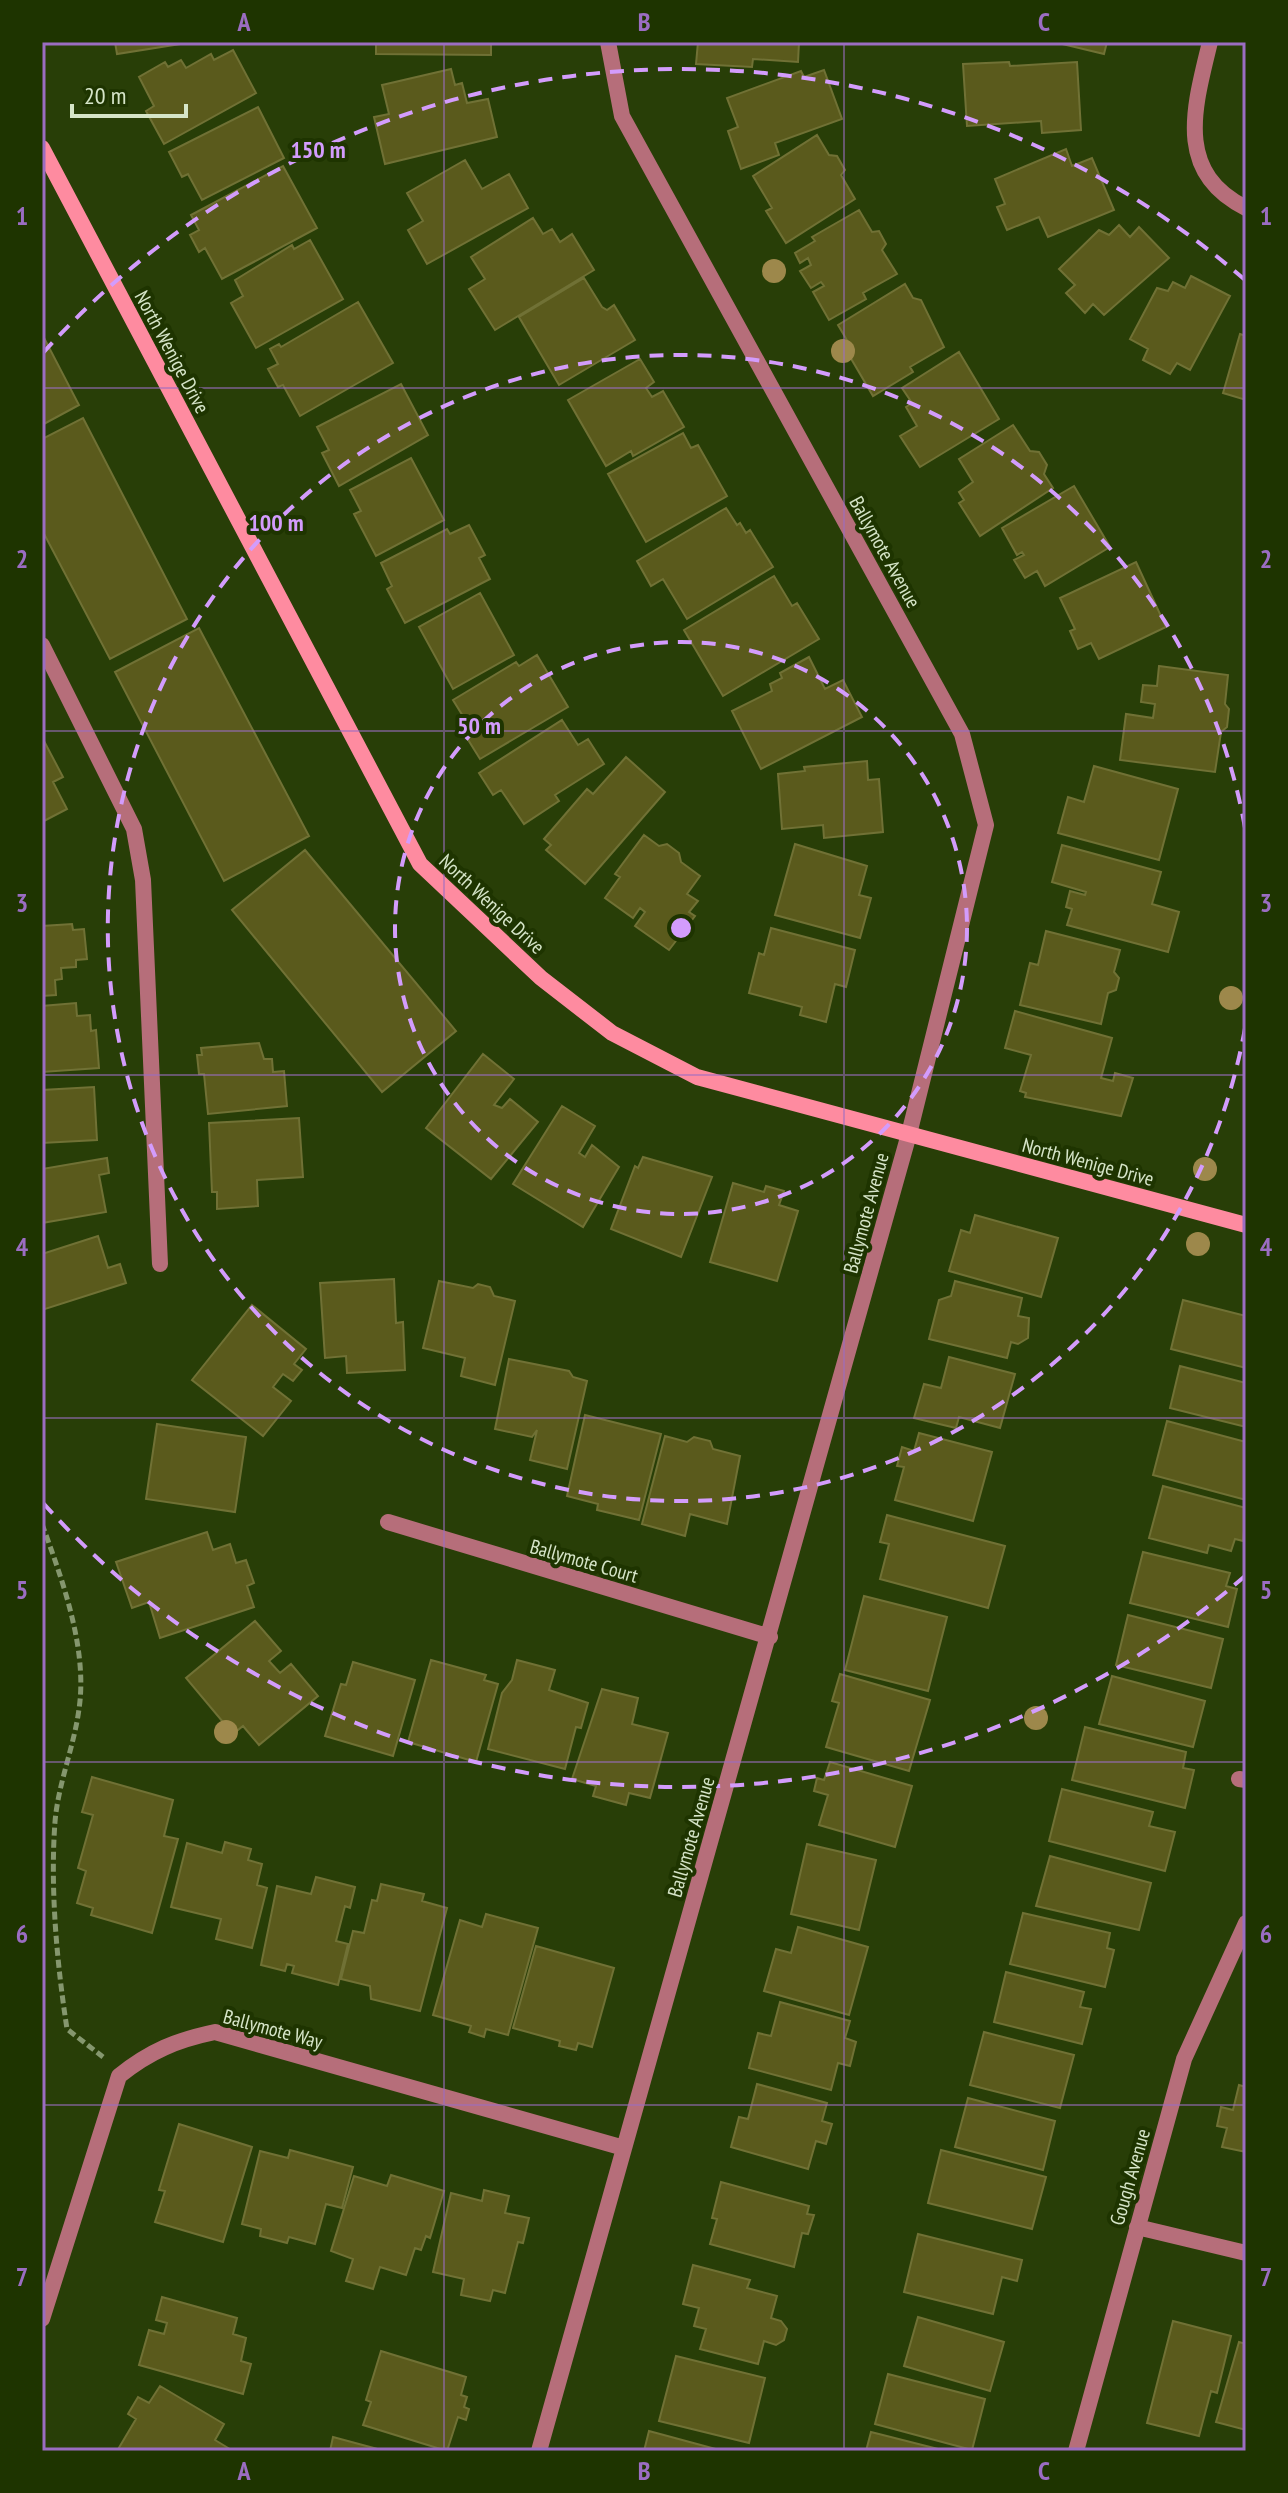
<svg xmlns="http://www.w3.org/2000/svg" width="1288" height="2493" font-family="'PT Sans Narrow',sans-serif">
<rect width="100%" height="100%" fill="#283e07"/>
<path fill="#5a5a1c" stroke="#707135" stroke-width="2" d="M115,42H193L117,54Z
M376,42H491V55L376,54Z
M698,42H799L798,62L753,59L752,67L696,64Z
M1054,42H1107L1104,54Z
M233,50L256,93L164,144L146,111L154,106L139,77L165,62L168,67L181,60L186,68L211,54L214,60Z
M1009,62L1010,66L1077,62L1081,130L1042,133L1041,121L967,126L963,64Z
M451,69L455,85L462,83L467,103L488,99L497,137L385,164L374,117L389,114L382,85Z
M824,70L842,119L775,143L779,155L741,169L728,131L738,127L727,98L801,71L804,77Z
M258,107L284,158L202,200L188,174L182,177L169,152Z
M817,135L829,155L837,156L845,170L841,175L855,199L786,243L766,211L772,208L753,176Z
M1066,149L1072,166L1092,158L1114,210L1048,237L1039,217L1007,230L997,207L1005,204L995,179Z
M465,160L482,189L509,174L528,208L427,264L408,230L423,221L407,193Z
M283,166L317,228L222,279L205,248L199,252L190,235L199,230L191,215Z
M859,210L872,232L879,231L886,244L882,250L897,274L863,293L866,299L829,320L813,292L824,286L821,282L811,288L800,271L811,265L808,258L800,263L795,253L815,241L812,237Z
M533,218L543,234L552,229L560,242L572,234L594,270L495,330L469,289L485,279L471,257Z
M1119,225L1130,237L1139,227L1169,258L1104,315L1093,304L1085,313L1066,293L1075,285L1059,269L1099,230L1109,235Z
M310,240L343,299L256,348L231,303L243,296L235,280L292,245L294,249Z
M1191,276L1230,296L1190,370L1177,363L1170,374L1143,360L1148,349L1130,339L1157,288L1168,291L1173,282L1185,288Z
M584,278L602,307L607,310L614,305L635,340L559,385L519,317Z
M905,284L913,298L921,300L944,347L910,367L913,372L873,396L846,350L851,347L838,325Z
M358,302L393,363L300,416L283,385L278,387L268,369L278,364L270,349L279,344L281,347Z
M42,334L79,405L42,425Z
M1240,334L1246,336V400L1223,393Z
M959,352L999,419L920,467L900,436L917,426L906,407L912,403L902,388Z
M640,359L654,382L646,388L652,397L663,391L684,427L633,456L631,451L606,466L568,400Z
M401,384L428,435L339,486L322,453L329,450L317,427Z
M83,418L187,619L110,659L42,530V439Z
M1013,425L1030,451L1039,452L1047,465L1044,474L1053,488L980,536L959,503L964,500L959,492L973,482L959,459Z
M683,433L691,448L698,445L727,496L646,542L608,474Z
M411,458L444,520L376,556L354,514L361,511L350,490Z
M1074,486L1110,547L1045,586L1037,571L1025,578L1014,560L1024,555L1022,552L1017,555L1002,528Z
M726,508L737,525L740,523L746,533L750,530L773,567L687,619L663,579L651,586L637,561Z
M469,525L485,555L479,558L490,579L405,623L387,589L392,586L381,563L447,529L450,534Z
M1136,562L1166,627L1099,659L1091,643L1078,649L1070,631L1075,629L1060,598Z
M774,576L792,606L797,603L819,639L723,696L684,630Z
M480,593L514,655L453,689L419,627Z
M199,628L309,836L224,881L115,672Z
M537,655L568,707L480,759L467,738L474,734L453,700L516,662L519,666Z
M809,657L825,689L843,680L862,717L761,769L732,711L772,691L770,684L782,678L780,673Z
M1159,666L1228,675L1225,704L1229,709L1227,727L1221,732L1215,772L1120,760L1126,714L1153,718L1155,704L1141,702L1143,685L1157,686Z
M562,720L578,745L588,739L604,764L555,795L559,801L524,824L501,790L493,795L479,773Z
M44,741L63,777L53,782L67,809L42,822Z
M626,757L665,792L585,884L546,850L551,845L544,839L587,789L593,794Z
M867,761L868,780L879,779L883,832L824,838L823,825L782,829L778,774L805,771L804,767Z
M1094,766L1178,789L1159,860L1058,833L1068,797L1084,802Z
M644,835L659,846L667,844L679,853L681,862L700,876L687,894L698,901L689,912L695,916L669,950L635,926L645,912L640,908L633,918L605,898L620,877L615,874Z
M795,844L867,866L859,895L871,898L860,938L775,915Z
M1062,845L1161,872L1152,904L1179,912L1168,952L1067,925L1072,909L1066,907L1070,891L1085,895L1086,892L1052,882Z
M305,850L456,1031L382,1092L232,910Z
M72,924L73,930L84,929L87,959L76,960V967L61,968L62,979L55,980L56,995L42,996V926Z
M771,928L855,950L846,987L835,984L826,1022L800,1015L802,1007L749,993L759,953L764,955Z
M1046,931L1120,950L1114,972L1119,978L1116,990L1108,993L1101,1024L1020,1005L1030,963L1038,965Z
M76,1003L77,1016L90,1015L91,1031L96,1030L99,1068L42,1072V1006Z
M1015,1011L1112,1038L1101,1078L1113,1081L1115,1073L1133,1078L1121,1116L1025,1097L1026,1093L1020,1091L1031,1055L1005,1048Z
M259,1043L264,1059H272L273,1072L284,1071L287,1106L208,1114L204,1074H199L197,1055H202L201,1048Z
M483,1054L514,1079L494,1105L502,1108L510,1099L538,1122L491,1179L426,1128Z
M94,1087L97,1140L42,1143V1090Z
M562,1106L595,1126L579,1153L585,1157L592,1145L619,1167L583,1227L513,1184Z
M299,1118L303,1177L257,1180L258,1206L217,1209V1192H212L209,1123Z
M643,1157L712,1177L681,1257L611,1229L635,1166L638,1168Z
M107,1158L109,1173L99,1175L106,1212L42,1223V1169Z
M733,1183L764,1192L766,1186L784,1191L779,1205L798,1211L777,1281L710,1262Z
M975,1215L1058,1238L1041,1297L949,1271L961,1230L970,1233Z
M98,1236L108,1268L120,1264L126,1283L42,1310V1254Z
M394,1279L396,1323L403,1322L405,1370L347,1373L346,1356L325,1358L320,1283Z
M439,1281L473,1288L478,1284L490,1287L494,1296L515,1301L495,1385L461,1376L465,1358L423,1348Z
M955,1281L1022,1298L1018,1316L1029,1318L1028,1338L1018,1344L1011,1342L1007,1358L929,1339L939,1300L951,1296Z
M1183,1300L1246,1316V1368L1171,1349Z
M252,1305L306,1349L294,1364L302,1370L293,1381L283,1374L273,1387L291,1401L263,1436L192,1380Z
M949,1357L1015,1374L1000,1428L959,1417L956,1428L914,1418L924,1384L941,1388Z
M509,1359L569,1371L573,1377L587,1381L567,1469L530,1460L537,1430L532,1437L495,1429Z
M1180,1366L1246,1383V1427L1170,1408Z
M585,1415L661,1434L639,1520L597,1510L598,1504L567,1496Z
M1167,1421L1246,1442V1500L1153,1475Z
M157,1424L246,1437L235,1512L146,1499Z
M919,1433L992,1452L973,1521L895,1500L904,1467L897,1466L902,1447L914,1451Z
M665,1436L687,1442L694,1437L710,1441L713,1449L740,1456L727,1524L690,1514L685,1536L642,1524Z
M1163,1486L1246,1508L1243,1541L1235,1539L1231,1551L1209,1545L1207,1553L1149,1538Z
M887,1515L1005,1546L988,1608L880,1579L889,1544L880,1542Z
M207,1532L213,1550L230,1544L236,1563L246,1560L254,1583L247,1586L254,1607L160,1638L149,1602L132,1608L116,1562Z
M1143,1552L1230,1573L1226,1586L1237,1589L1228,1627L1130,1603Z
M864,1596L947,1617L928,1691L845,1670Z
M1128,1615L1223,1639L1211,1688L1116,1665Z
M255,1621L281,1651L269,1661L280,1673L291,1664L318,1696L259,1745L243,1726L233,1734L186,1678Z
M431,1660L486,1675L484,1680L498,1684L476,1762L408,1742Z
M517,1660L555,1670L549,1690L588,1703L581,1728L576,1727L565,1769L488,1749L502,1693L512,1680Z
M353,1662L415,1680L393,1756L325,1736L341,1684L346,1685Z
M840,1674L930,1700L909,1771L826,1747L839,1703L832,1701Z
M1112,1676L1205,1701L1193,1747L1099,1724Z
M602,1689L638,1698L632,1724L668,1733L650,1798L629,1793L626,1805L593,1796L596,1786L572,1779Z
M1085,1727L1186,1752L1183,1768L1194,1770L1185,1808L1072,1780Z
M830,1762L912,1786L895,1847L819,1825L828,1795L814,1791L817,1778L824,1780Z
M92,1777L173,1800L164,1836L178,1839L152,1933L91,1915L93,1908L77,1903L86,1871L78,1868L93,1815L82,1812Z
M1062,1789L1153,1812L1149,1826L1175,1832L1165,1871L1049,1841Z
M225,1842L251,1849L248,1860L262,1864L257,1885L267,1888L252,1948L216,1939L221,1919L171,1907L187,1843L222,1853Z
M807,1844L876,1860L859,1930L791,1914Z
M1050,1856L1151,1883L1139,1930L1036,1906Z
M316,1877L355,1887L350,1908L345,1906L336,1941L348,1944L338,1985L292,1973L294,1966L287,1964L285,1971L261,1965L277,1886L311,1894Z
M381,1884L424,1894L422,1901L447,1908L420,2011L371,1999L370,1986L341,1979L353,1931L364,1933L372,1900L377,1901Z
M1023,1913L1110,1933L1107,1948L1114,1950L1105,1987L1010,1964Z
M486,1914L538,1928L508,2035L486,2029L484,2037L469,2032L471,2026L433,2015L460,1920L482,1927Z
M798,1927L868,1947L849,2015L764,1991L776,1949L791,1953Z
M536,1946L614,1968L592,2047L578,2043L576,2050L559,2046L560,2041L513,2028Z
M1006,1972L1084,1992L1080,2007L1091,2009L1082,2044L994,2022Z
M780,2002L850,2021L845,2038L856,2042L850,2066L838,2063L831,2090L749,2068L758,2033L771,2036Z
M984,2032L1074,2055L1060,2108L970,2085Z
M757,2084L827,2103L822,2121L832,2124L826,2144L816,2141L808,2169L731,2147L739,2117L748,2119Z
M1239,2085L1246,2087V2152L1222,2147L1227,2128L1217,2126L1221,2107L1233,2110Z
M968,2098L1055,2121L1043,2170L955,2147Z
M179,2124L252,2147L223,2242L155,2222L165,2191L159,2190Z
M290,2150L353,2167L342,2208L326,2204L315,2244L289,2237L287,2243L260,2236L261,2229L242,2224L260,2151L288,2158Z
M941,2150L1046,2177L1032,2229L928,2203Z
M391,2175L444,2191L430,2238L426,2236L421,2250L415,2248L406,2275L380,2267L373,2289L346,2281L353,2259L331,2251L354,2176L387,2186Z
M721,2182L809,2206L807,2214L814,2215L808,2234L802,2233L794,2267L710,2244L717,2219L712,2218Z
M484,2190L509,2196L505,2213L529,2218L523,2243L518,2242L505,2293L493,2290L490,2301L461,2295L464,2279L433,2272L451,2193L482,2201Z
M918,2234L1022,2260L1017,2281L1002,2277L993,2314L904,2292Z
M693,2265L750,2280L747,2288L777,2296L771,2318L781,2321L787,2329L784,2340L776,2345L764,2341L758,2364L700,2349L706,2329L694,2326L699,2308L683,2304Z
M162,2297L237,2318L233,2334L246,2338L241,2361L251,2364L243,2394L139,2365L149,2330L164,2334L167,2323L156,2320Z
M918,2317L1004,2342L990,2391L904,2366Z
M1173,2321L1231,2336L1217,2393L1211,2391L1199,2436L1147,2423Z
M1239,2342L1246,2344V2430L1216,2422Z
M381,2351L466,2377L461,2395L467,2397L464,2407L469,2409L466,2420L458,2417L447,2451L363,2425L371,2402L366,2400Z
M676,2356L765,2378L749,2443L659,2421Z
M888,2374L985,2399L972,2450L875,2424Z
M160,2386L224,2424L215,2440L233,2451H117L136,2419L128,2414L138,2397L149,2403Z
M649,2431L723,2451H644Z
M871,2432L946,2451H866Z
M333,2437L385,2451H330Z"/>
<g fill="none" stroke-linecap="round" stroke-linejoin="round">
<path stroke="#85976e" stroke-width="5" stroke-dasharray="8 4" stroke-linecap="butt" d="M42,1524C62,1579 88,1649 79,1709C74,1747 58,1784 55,1822C50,1889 57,1964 67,2029L103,2057"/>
<path stroke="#b66e7a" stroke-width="16" d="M42,645L134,829L143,880L160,1264"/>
<path stroke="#b66e7a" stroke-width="16" d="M1210,42C1195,105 1173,172 1246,208
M388,1522L770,1637
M1239,1779L1246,1780
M1137,2227L1246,2253
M42,2319L119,2076C150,2051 177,2040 215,2032L624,2148
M539,2451L909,1134L986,825L962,734L622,116L608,42
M1076,2451L1184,2059L1246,1923"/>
<path stroke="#fe8ba0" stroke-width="16" d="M42,148L420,864L541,978L612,1033L697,1077L1246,1225"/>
</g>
<g fill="#9d884b">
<circle cx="774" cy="271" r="12"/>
<circle cx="843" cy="351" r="12"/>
<circle cx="1231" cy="998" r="12"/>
<circle cx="1205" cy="1169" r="12"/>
<circle cx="1198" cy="1244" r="12"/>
<circle cx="1036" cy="1718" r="12"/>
<circle cx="226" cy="1732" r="12"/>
</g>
<path fill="none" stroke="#9b6dc2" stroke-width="2" stroke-opacity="0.55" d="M444,42V2451M844,42V2451M42,388H1246M42,731H1246M42,1075H1246M42,1418H1246M42,1762H1246M42,2105H1246"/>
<g fill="none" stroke="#d39cfc" stroke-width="4" stroke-dasharray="14 10">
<circle cx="681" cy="928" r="286"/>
<path d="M1245 1028A573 573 0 1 1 1245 828"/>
<path d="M1245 1576A859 859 0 0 1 43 1503M43 353A859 859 0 0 1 1245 280"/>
</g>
<g text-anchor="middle" stroke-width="8" stroke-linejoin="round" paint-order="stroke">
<g font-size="20" fill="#d6e5c8" stroke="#1e3400">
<text transform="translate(172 352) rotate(62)" y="7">North Wenige Drive</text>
<text transform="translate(885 552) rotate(61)" y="7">Ballymote Avenue</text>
<text transform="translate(492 904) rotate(43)" y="7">North Wenige Drive</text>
<text transform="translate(1088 1162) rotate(15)" y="7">North Wenige Drive</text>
<text transform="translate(866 1213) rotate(-75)" y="7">Ballymote Avenue</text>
<text transform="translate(584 1561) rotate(16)" y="7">Ballymote Court</text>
<text transform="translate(691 1837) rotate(-74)" y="7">Ballymote Avenue</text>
<text transform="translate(273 2029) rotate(15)" y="7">Ballymote Way</text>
<text transform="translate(1130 2177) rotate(-74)" y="7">Gough Avenue</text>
</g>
</g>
<circle cx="681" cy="928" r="12" fill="#d39cfc" stroke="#1e3400" stroke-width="4"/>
<g font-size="24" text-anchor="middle" font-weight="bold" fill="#d39cfc" stroke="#1e3400" stroke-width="8" stroke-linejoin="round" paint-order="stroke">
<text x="318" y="158">150 m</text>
<text x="276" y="531">100 m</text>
<text x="479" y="734">50 m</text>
</g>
<rect width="1288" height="2493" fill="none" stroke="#1e3400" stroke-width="88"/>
<path d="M72 104v12h114v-12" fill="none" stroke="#d6e5c8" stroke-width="4"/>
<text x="84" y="104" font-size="24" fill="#d6e5c8" stroke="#1e3400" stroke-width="6" paint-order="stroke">20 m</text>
<rect x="44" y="44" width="1200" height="2405" fill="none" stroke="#9b6dc2" stroke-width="3"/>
<g font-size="26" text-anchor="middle" font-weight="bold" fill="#9b6dc2">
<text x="244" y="31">A</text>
<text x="644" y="31">B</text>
<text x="1044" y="31">C</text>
<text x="22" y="225">1</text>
<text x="1266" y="225">1</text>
<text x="22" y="568">2</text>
<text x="1266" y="568">2</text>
<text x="22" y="912">3</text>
<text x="1266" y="912">3</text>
<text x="22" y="1256">4</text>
<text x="1266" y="1256">4</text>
<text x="22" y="1599">5</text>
<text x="1266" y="1599">5</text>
<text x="22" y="1943">6</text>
<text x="1266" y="1943">6</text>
<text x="22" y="2286">7</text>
<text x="1266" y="2286">7</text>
<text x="244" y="2480">A</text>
<text x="644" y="2480">B</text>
<text x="1044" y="2480">C</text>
</g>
</svg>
